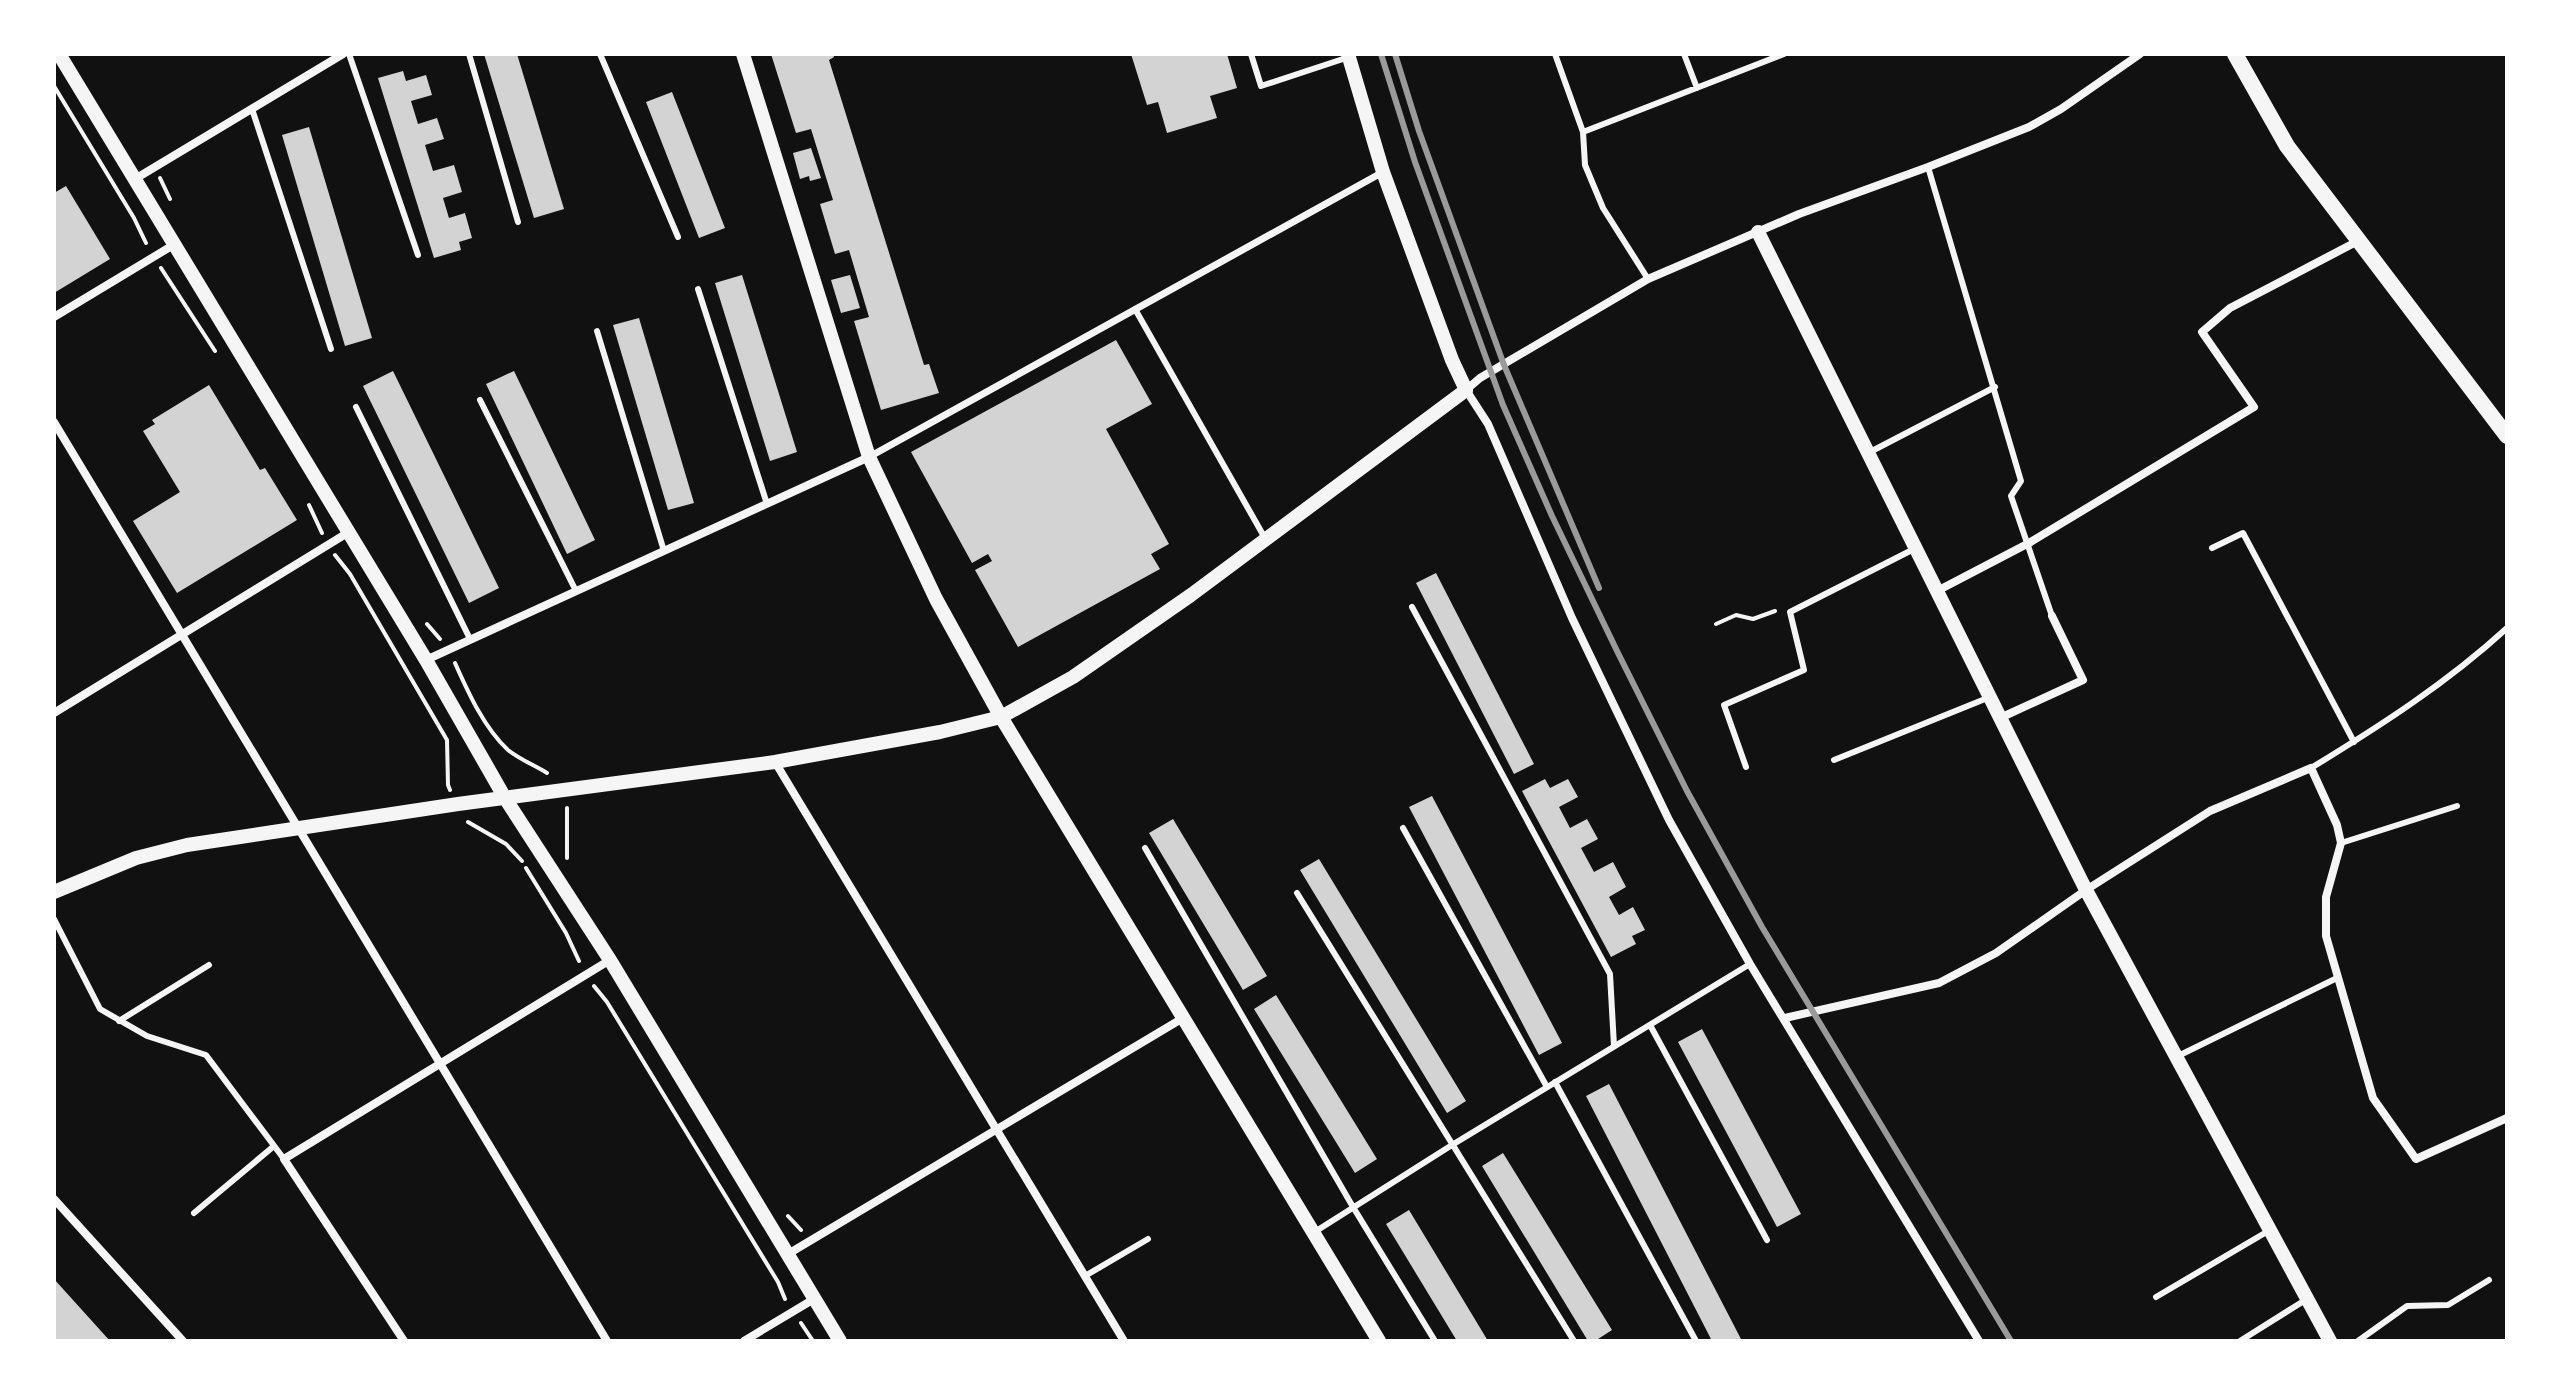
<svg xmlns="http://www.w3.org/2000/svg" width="2561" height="1395" font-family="'Work Sans',sans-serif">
<rect width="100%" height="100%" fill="#111"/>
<path fill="#d3d3d3" d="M484,54H517L564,209L534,218Z
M771,54H833L834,57L829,60L924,365L929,364L939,393L881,410L854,321L869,317L849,250L835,254L820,204L833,200L811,129L796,133Z
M1131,54H1227L1237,88L1210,96L1217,118L1167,133L1158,102L1147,105Z
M403,71L406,81L426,75L432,95L411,101L418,124L437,118L444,139L425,145L433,171L454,165L462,192L443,198L449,218L465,213L472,238L459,242L461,250L434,258L378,78Z
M672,92L725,228L699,238L646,102Z
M309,127L372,338L345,346L282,135Z
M811,148L821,178L810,181L809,176L800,179L793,153Z
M66,186L110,259L54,293V193Z
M742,275L797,452L770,461L715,283Z
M850,275L860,308L841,313L831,280Z
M639,318L694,503L668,510L613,325Z
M1116,340L1152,404L1106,429L1169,544L1151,554L1160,569L1018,647L975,570L992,561L988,554L972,563L911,452Z
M393,371L499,588L469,603L363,386Z
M514,371L595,540L567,554L486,384Z
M209,385L260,470L265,468L297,520L177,593L133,521L180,492L143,431L155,424L152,420Z
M1436,573L1534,764L1514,774L1416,583Z
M1545,779L1550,788L1568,779L1578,797L1559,807L1570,828L1587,819L1598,839L1581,848L1594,872L1613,862L1626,887L1609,897L1619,915L1633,907L1645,930L1632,936L1636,944L1611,957L1522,791Z
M1432,796L1562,1043L1539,1055L1409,807Z
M1173,819L1267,976L1243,990L1149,833Z
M1319,859L1466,1101L1447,1113L1300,870Z
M1276,995L1377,1159L1355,1173L1254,1009Z
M1702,1029L1801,1214L1777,1227L1678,1042Z
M1609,1084L1742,1341H1712L1586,1096Z
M1503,1153L1612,1330L1595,1341H1588L1482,1166Z
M1409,1210L1488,1341H1457L1386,1224Z
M54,1279L110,1341H54Z"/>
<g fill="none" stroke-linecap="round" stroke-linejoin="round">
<path stroke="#f5f5f5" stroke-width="4" d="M54,86L134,218L146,243
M160,178L170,199
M161,268L215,351
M309,505L322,533
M335,555L350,574L447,740L448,785L450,790
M427,624L440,639
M1716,624L1736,615L1753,619L1775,611
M455,663C468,692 484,728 508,750C519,759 534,765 547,773
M567,808V858
M468,822L506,844L522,861
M526,868L566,933L579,961
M594,986L607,1002L778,1282L785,1299
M788,1216L801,1230
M801,1323L813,1341"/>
<path stroke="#f5f5f5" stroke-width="6" d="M349,54L418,255
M469,54L518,222
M600,54L678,237
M1251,54L1261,86L1349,57
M1555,54L1583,132L1585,165L1603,208L1648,279
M1684,54L1697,88
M252,109L331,349
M1583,132L1784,54
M1928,167L2021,481L2011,496L2052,616
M698,289L767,504
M1135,309L1266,540
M597,331L664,551
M480,400L576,591
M356,407L470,639
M1870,452L1995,387
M2212,548L2243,533L2354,742
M1412,607L1610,974L1614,1046
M1834,760L1990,697
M1746,767L1724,705L1804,670L1790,612L1914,549
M2311,768C2380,726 2447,683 2507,628
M1403,828L1547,1087
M2341,843L2457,806
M1145,848L1353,1207L1435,1341
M1297,893L1574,1341
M54,919L100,1009L147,1036L206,1055L284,1159
M119,1021L209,965
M1650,1025L1767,1240
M2176,1057L2337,978
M1555,1082L1696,1341
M194,1213L274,1146
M1313,1233L1452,1145L1750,964
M1085,1276L1148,1239
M2156,1297L2270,1230
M2240,1341L2307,1299
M2358,1341L2407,1306L2448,1305L2489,1280"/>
<path stroke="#f5f5f5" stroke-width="7" d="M869,457L1383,172"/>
<path stroke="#f5f5f5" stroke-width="8" d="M135,179L343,54
M54,317L175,244
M54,422L607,1341
M1937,591L2029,543L2254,407L2202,332L2230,308L2358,241
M426,660L869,457
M54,713L349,532
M2000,718L2083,680L2052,616
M775,762L1124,1341
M1785,1018L1939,983L1996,953L2086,890L2210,811L2311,768L2337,825L2341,843L2326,897V936L2373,1098L2416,1159L2507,1118
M54,1199L183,1341
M788,1254L1183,1018
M404,1341L284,1159L610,960
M744,1341L814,1299
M1979,1341L1750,964L1669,820L1572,618L1488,424L1466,390L1480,378L1648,279L1799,214L1928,167L2029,127L2061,109L2140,54"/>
<path stroke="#f5f5f5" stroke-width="14" d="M59,54L426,660L505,798L610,960L840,1341
M743,54L869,457L936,599L1001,717L1379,1341
M1758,232L2086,890L2330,1341
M54,892L136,858L187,845L458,804L775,762L940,732L1001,717L1073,677L1191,595L1466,390L1452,360L1383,172L1348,54"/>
<path stroke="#f5f5f5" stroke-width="16" d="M2235,54L2287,146L2507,436"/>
<path stroke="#9a9a9a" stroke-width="6" d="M1381,54L1415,162L1503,405L1552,516L1618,653L1687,791L1762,927L2011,1341
M1395,54L1419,131L1504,365L1599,588"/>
</g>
<rect width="2561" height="1395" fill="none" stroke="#ffffff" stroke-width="112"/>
</svg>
